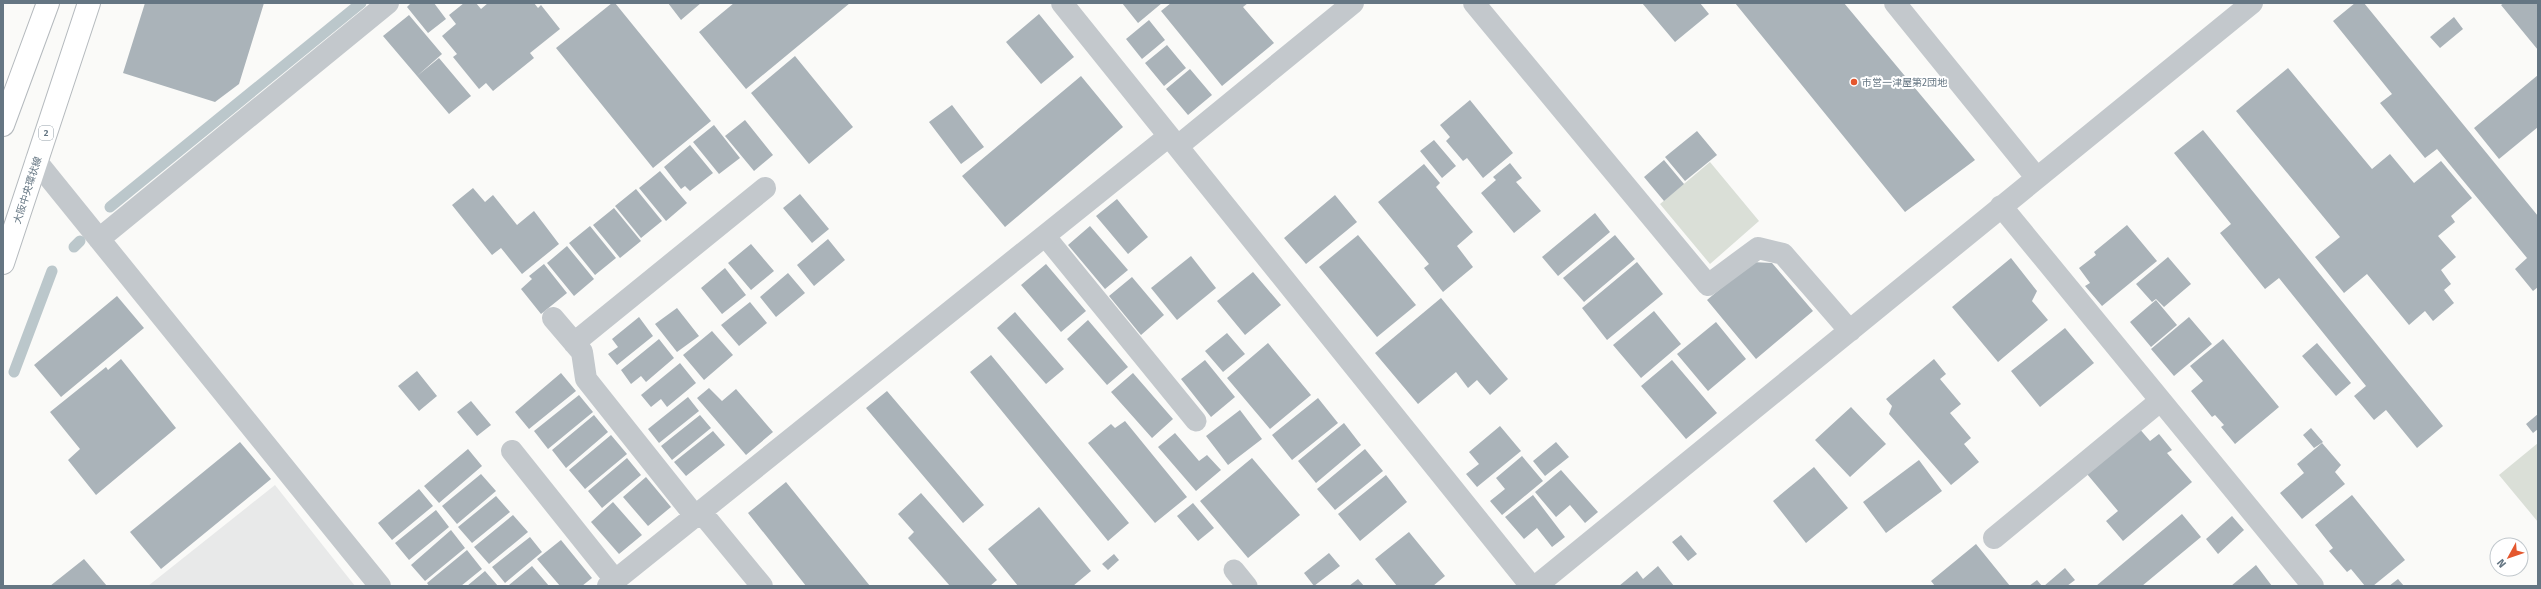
<svg xmlns="http://www.w3.org/2000/svg" width="2541" height="589" font-family="'Fira Sans','Noto Sans JP',sans-serif">
<rect width="100%" height="100%" fill="#fafaf8"/>
<path fill="#e8e9e9" d="M275,485L355,586H148Z"/>
<path fill="#dadfd7" d="M1710,162L1759,221L1710,264L1660,204Z
M2538,443V522L2499,475Z"/>
<g fill="none" stroke-linecap="round" stroke-linejoin="round">
<path stroke="#bbc7cb" stroke-width="11" d="M110,207L361,3
M74,247L80,241
M14,372L52,271"/>
</g>
<path fill="#aab3b9" d="M145,3H264L239,84L215,102L123,73Z
M411,3H434L446,19L428,33L407,7Z
M464,3H476L481,9L488,3H534L538,8L541,5L560,29L530,53L534,58L493,91L486,83L479,89L453,57L457,54L442,36L456,24L449,15Z
M612,3H615L711,121L653,168L556,48Z
M668,3H701L681,20Z
M734,3H850L746,89L699,32Z
M1122,3H1162L1138,23Z
M1171,3H1248L1243,7L1274,43L1222,86L1161,11Z
M1642,3H1700L1709,14L1675,42Z
M1735,3H1844L1975,160L1905,212Z
M2355,3H2364L2538,216V287L2533,291L2515,269L2527,258L2437,149L2425,158L2380,103L2392,94L2333,21Z
M2504,3H2538V50L2501,5Z
M1039,14L1074,57L1041,84L1006,42Z
M409,15L442,54L417,76L383,36Z
M2454,17L2463,29L2440,48L2430,37Z
M1149,20L1165,40L1142,59L1126,39Z
M1167,45L1186,68L1164,86L1145,63Z
M795,56L853,127L809,164L751,93Z
M439,58L471,96L449,114L417,76Z
M2288,68L2372,169L2390,154L2414,183L2441,161L2472,198L2451,216L2455,222L2438,236L2456,257L2441,270L2451,284L2444,290L2454,303L2433,321L2425,311L2409,325L2367,274L2344,293L2315,257L2340,237L2236,111Z
M1190,69L1212,95L1188,115L1166,89Z
M2538,75V127L2499,159L2474,128Z
M1081,76L1123,127L1005,227L962,176Z
M1470,100L1513,153L1483,178L1467,158L1463,161L1446,141L1450,137L1440,125Z
M952,105L984,147L961,164L929,122Z
M745,120L773,155L754,171L725,136Z
M714,125L740,158L719,174L693,142Z
M2203,130L2443,426L2417,448L2386,410L2374,420L2354,396L2366,386L2279,278L2265,289L2220,233L2231,224L2174,153Z
M1697,131L1717,155L1685,181L1665,157Z
M1434,140L1456,166L1442,178L1420,151Z
M690,145L713,173L690,191L685,186L681,189L664,167Z
M1664,160L1684,184L1664,201L1644,177Z
M1510,163L1522,178L1516,182L1541,211L1514,233L1481,193L1496,180L1493,177Z
M1424,164L1440,183L1436,187L1473,232L1457,246L1473,267L1443,292L1424,268L1429,264L1378,202Z
M660,171L687,203L666,221L639,188Z
M473,188L485,202L493,195L517,225L534,211L559,244L522,274L501,248L492,255L452,205Z
M636,189L662,221L641,238L615,206Z
M800,194L829,229L812,243L783,208Z
M1335,195L1357,222L1306,264L1284,238Z
M1117,199L1148,237L1128,254L1096,216Z
M614,208L641,241L620,258L593,225Z
M1595,213L1610,232L1558,276L1542,257Z
M2127,225L2157,261L2102,306L2085,286L2090,283L2079,268L2096,255L2094,252Z
M590,226L616,258L595,275L569,243Z
M1090,226L1128,270L1105,289L1068,245Z
M1358,235L1416,305L1377,337L1319,267Z
M1615,235L1635,259L1584,302L1563,278Z
M828,239L845,260L814,286L797,265Z
M751,244L774,271L751,290L728,263Z
M567,246L594,279L574,296L547,263Z
M1191,256L1216,288L1177,320L1151,288Z
M2168,257L2191,284L2164,307L2156,299L2152,302L2136,284Z
M2011,258L2037,291L2032,301L2048,320L1998,362L1952,307Z
M1637,262L1663,294L1607,340L1582,308Z
M1752,262L1772,263L1813,311L1756,359L1707,300Z
M544,264L567,293L541,314L521,289L532,279L529,276Z
M1046,264L1086,311L1061,332L1021,285Z
M725,268L746,295L722,314L701,288Z
M1253,272L1281,305L1245,335L1217,301Z
M788,273L805,293L776,317L760,297Z
M1132,277L1164,315L1141,335L1109,296Z
M117,296L144,328L61,397L34,365Z
M1441,298L1508,379L1490,395L1477,380L1468,388L1456,372L1418,404L1375,353Z
M2156,300L2177,325L2151,347L2130,322Z
M750,302L767,323L739,346L721,325Z
M677,308L699,336L677,352L655,324Z
M1654,311L1681,344L1641,378L1613,345Z
M1015,312L1064,369L1046,384L997,328Z
M639,317L653,336L617,365L608,354L618,347L612,339Z
M2189,317L2212,344L2174,376L2151,349Z
M1088,320L1128,367L1107,385L1067,339Z
M1716,322L1746,359L1708,391L1677,354Z
M2065,328L2094,363L2040,407L2011,371Z
M712,331L733,355L704,380L683,355Z
M1227,333L1245,354L1223,372L1205,351Z
M659,339L674,358L646,382L641,376L631,384L621,370Z
M2223,339L2279,407L2235,444L2221,427L2224,425L2215,415L2212,417L2191,391L2203,381L2190,366Z
M1268,343L1311,395L1270,429L1227,378Z
M2317,343L2351,383L2336,396L2302,356Z
M991,355L1129,523L1108,541L970,372Z
M121,359L176,428L96,495L68,460L80,449L50,412L106,367L108,370Z
M1934,359L1946,374L1940,379L1961,404L1950,413L1971,438L1964,444L1979,462L1951,485L1889,414L1892,406L1886,399Z
M1205,360L1235,397L1211,417L1181,379Z
M1672,360L1717,413L1686,439L1641,386Z
M680,363L696,383L667,407L661,399L651,407L641,395Z
M417,371L437,396L419,411L398,386Z
M561,373L576,391L529,429L515,412Z
M1133,373L1173,419L1152,438L1111,392Z
M709,388L722,401L736,389L773,432L746,455L697,398Z
M887,391L984,505L963,523L866,408Z
M579,395L593,412L548,449L534,431Z
M688,397L699,411L659,443L648,429Z
M1318,398L1338,423L1292,460L1272,435Z
M471,401L491,425L477,436L457,412Z
M1851,407L1886,444L1850,477L1815,440Z
M1240,410L1262,439L1228,465L1206,436Z
M2538,414V429L2533,433L2526,424Z
M594,415L608,432L566,468L552,450Z
M700,415L711,428L672,460L661,446Z
M1125,421L1187,497L1155,523L1088,443L1111,424L1115,428Z
M1344,423L1361,445L1316,483L1298,461Z
M1500,426L1521,451L1477,487L1466,474L1479,464L1469,452Z
M2138,427L2150,441L2159,434L2172,450L2167,453L2192,482L2123,541L2106,521L2118,511L2087,474Z
M2311,428L2323,442L2314,448L2303,435Z
M713,431L725,445L686,476L674,462Z
M1175,433L1199,461L1207,455L1221,470L1196,491L1158,447Z
M611,435L627,454L585,489L569,470Z
M240,442L271,479L161,569L130,532Z
M1556,442L1569,457L1545,476L1533,461Z
M2322,443L2341,465L2335,472L2345,484L2302,519L2280,493L2304,473L2297,464Z
M468,449L482,466L439,503L424,486Z
M1365,449L1383,471L1335,510L1317,489Z
M1522,456L1543,481L1502,515L1490,501L1505,489L1496,478Z
M627,458L641,475L602,508L588,491Z
M1252,458L1300,515L1248,558L1200,501Z
M1919,460L1942,491L1886,533L1863,502Z
M1814,467L1848,508L1806,543L1773,501Z
M1561,470L1598,512L1585,523L1570,505L1556,517L1535,492Z
M481,474L496,491L457,524L442,506Z
M1386,475L1407,502L1360,541L1338,514Z
M646,477L671,507L648,526L623,497Z
M786,482L870,586H806L748,513Z
M419,489L433,506L392,540L378,523Z
M921,493L997,580L990,586H950L908,538L914,532L898,514Z
M1533,495L1565,537L1552,547L1537,528L1524,539L1505,517Z
M2352,495L2405,560L2373,586H2365L2351,569L2347,572L2329,551L2333,548L2315,525Z
M496,496L510,512L472,543L458,527Z
M613,502L642,535L619,554L591,522Z
M1193,503L1214,528L1198,541L1177,516Z
M1039,507L1091,571L1073,586H1018L988,549Z
M436,510L449,527L409,560L395,543Z
M2182,514L2201,537L2142,586H2096Z
M513,515L528,532L489,564L474,547Z
M2232,516L2244,530L2218,554L2206,539Z
M451,530L465,548L425,581L411,565Z
M1409,532L1445,576L1433,586H1397L1375,559Z
M1681,535L1697,554L1688,561L1672,542Z
M530,537L542,552L505,583L492,567Z
M561,540L592,578L582,586H560L537,559Z
M1976,544L2010,586H1935L1931,581Z
M467,550L482,569L461,586H429L427,583Z
M1329,553L1340,566L1314,586L1304,573Z
M1114,554L1119,560L1108,570L1102,564Z
M84,559L107,586H50Z
M2256,565L2272,586H2231Z
M532,566L549,586H510L509,585Z
M1658,566L1674,586H1619L1637,571L1643,579Z
M2065,568L2075,580L2067,586H2044Z
M485,571L498,586H467Z
M1358,579L1364,586H1349Z
M2398,579L2404,586H2389Z
M2037,580L2042,586H2029Z"/>
<g fill="none" stroke-linecap="round" stroke-linejoin="round">
<defs>
<path id="primary" d="M3,263L89,3"/>
<path id="highway" d="M3,125L48,3"/>
</defs>
<use href="#primary" stroke="#b5babe" stroke-width="24"/>
<use href="#highway" stroke="#b4b9bd" stroke-width="24"/>
<path stroke="#c3c8cc" stroke-width="21" d="M1045,236L1196,421
M1234,570L1247,586"/>
<path stroke="#c3c8cc" stroke-width="22" d="M1062,3L1531,586
M1474,3L1708,285L1758,248L1783,254L1850,331
M1895,3L2036,177
M1178,146L1353,3
M36,161L380,586
M2001,206L2313,586
M99,239L388,3
M553,318L582,352L586,379L695,516
M574,343L765,188
M512,451L615,580
M701,512L762,586
M1994,538L2160,401
M608,586L1169,136
M1536,586L2252,3"/>
<use href="#primary" stroke="#fff" stroke-width="22"/>
<use href="#highway" stroke="#fff" stroke-width="22"/>
</g>
<circle fill="#e4572e" stroke="#fff" stroke-width="1.5" cx="1854" cy="82" r="4"/>
<g text-anchor="middle" stroke-width="4" stroke-linejoin="round" paint-order="stroke">
<rect fill="#fff" stroke="#939fa8" stroke-width="1" x="39" y="126" width="14" height="14" rx="3"/>
<g font-size="9" font-weight="bold" fill="#657683">
<text x="46" y="136">2</text>
</g>
<g font-size="10" fill="#657683" stroke="#fff" text-anchor="start">
<text x="1862" y="86">市営一津屋第2団地</text>
</g>
<g font-size="10" fill="#657683" stroke="#fff">
<text transform="translate(27 190) rotate(-72)" y="4">大阪中央環状線</text>
</g>
</g>
<rect width="2541" height="589" fill="none" stroke="#657683" stroke-width="8"/>
<g transform="translate(2509 557) rotate(230)"><circle r="19" fill="#ffffff" stroke="#c1c8cd"/>
<path d="M0-3L7 15L0 10L-7 15Z" fill="#e4572e"/>
<text y="-6" font-size="11" font-weight="bold" text-anchor="middle" fill="#657683">N</text>
</g>
</svg>
